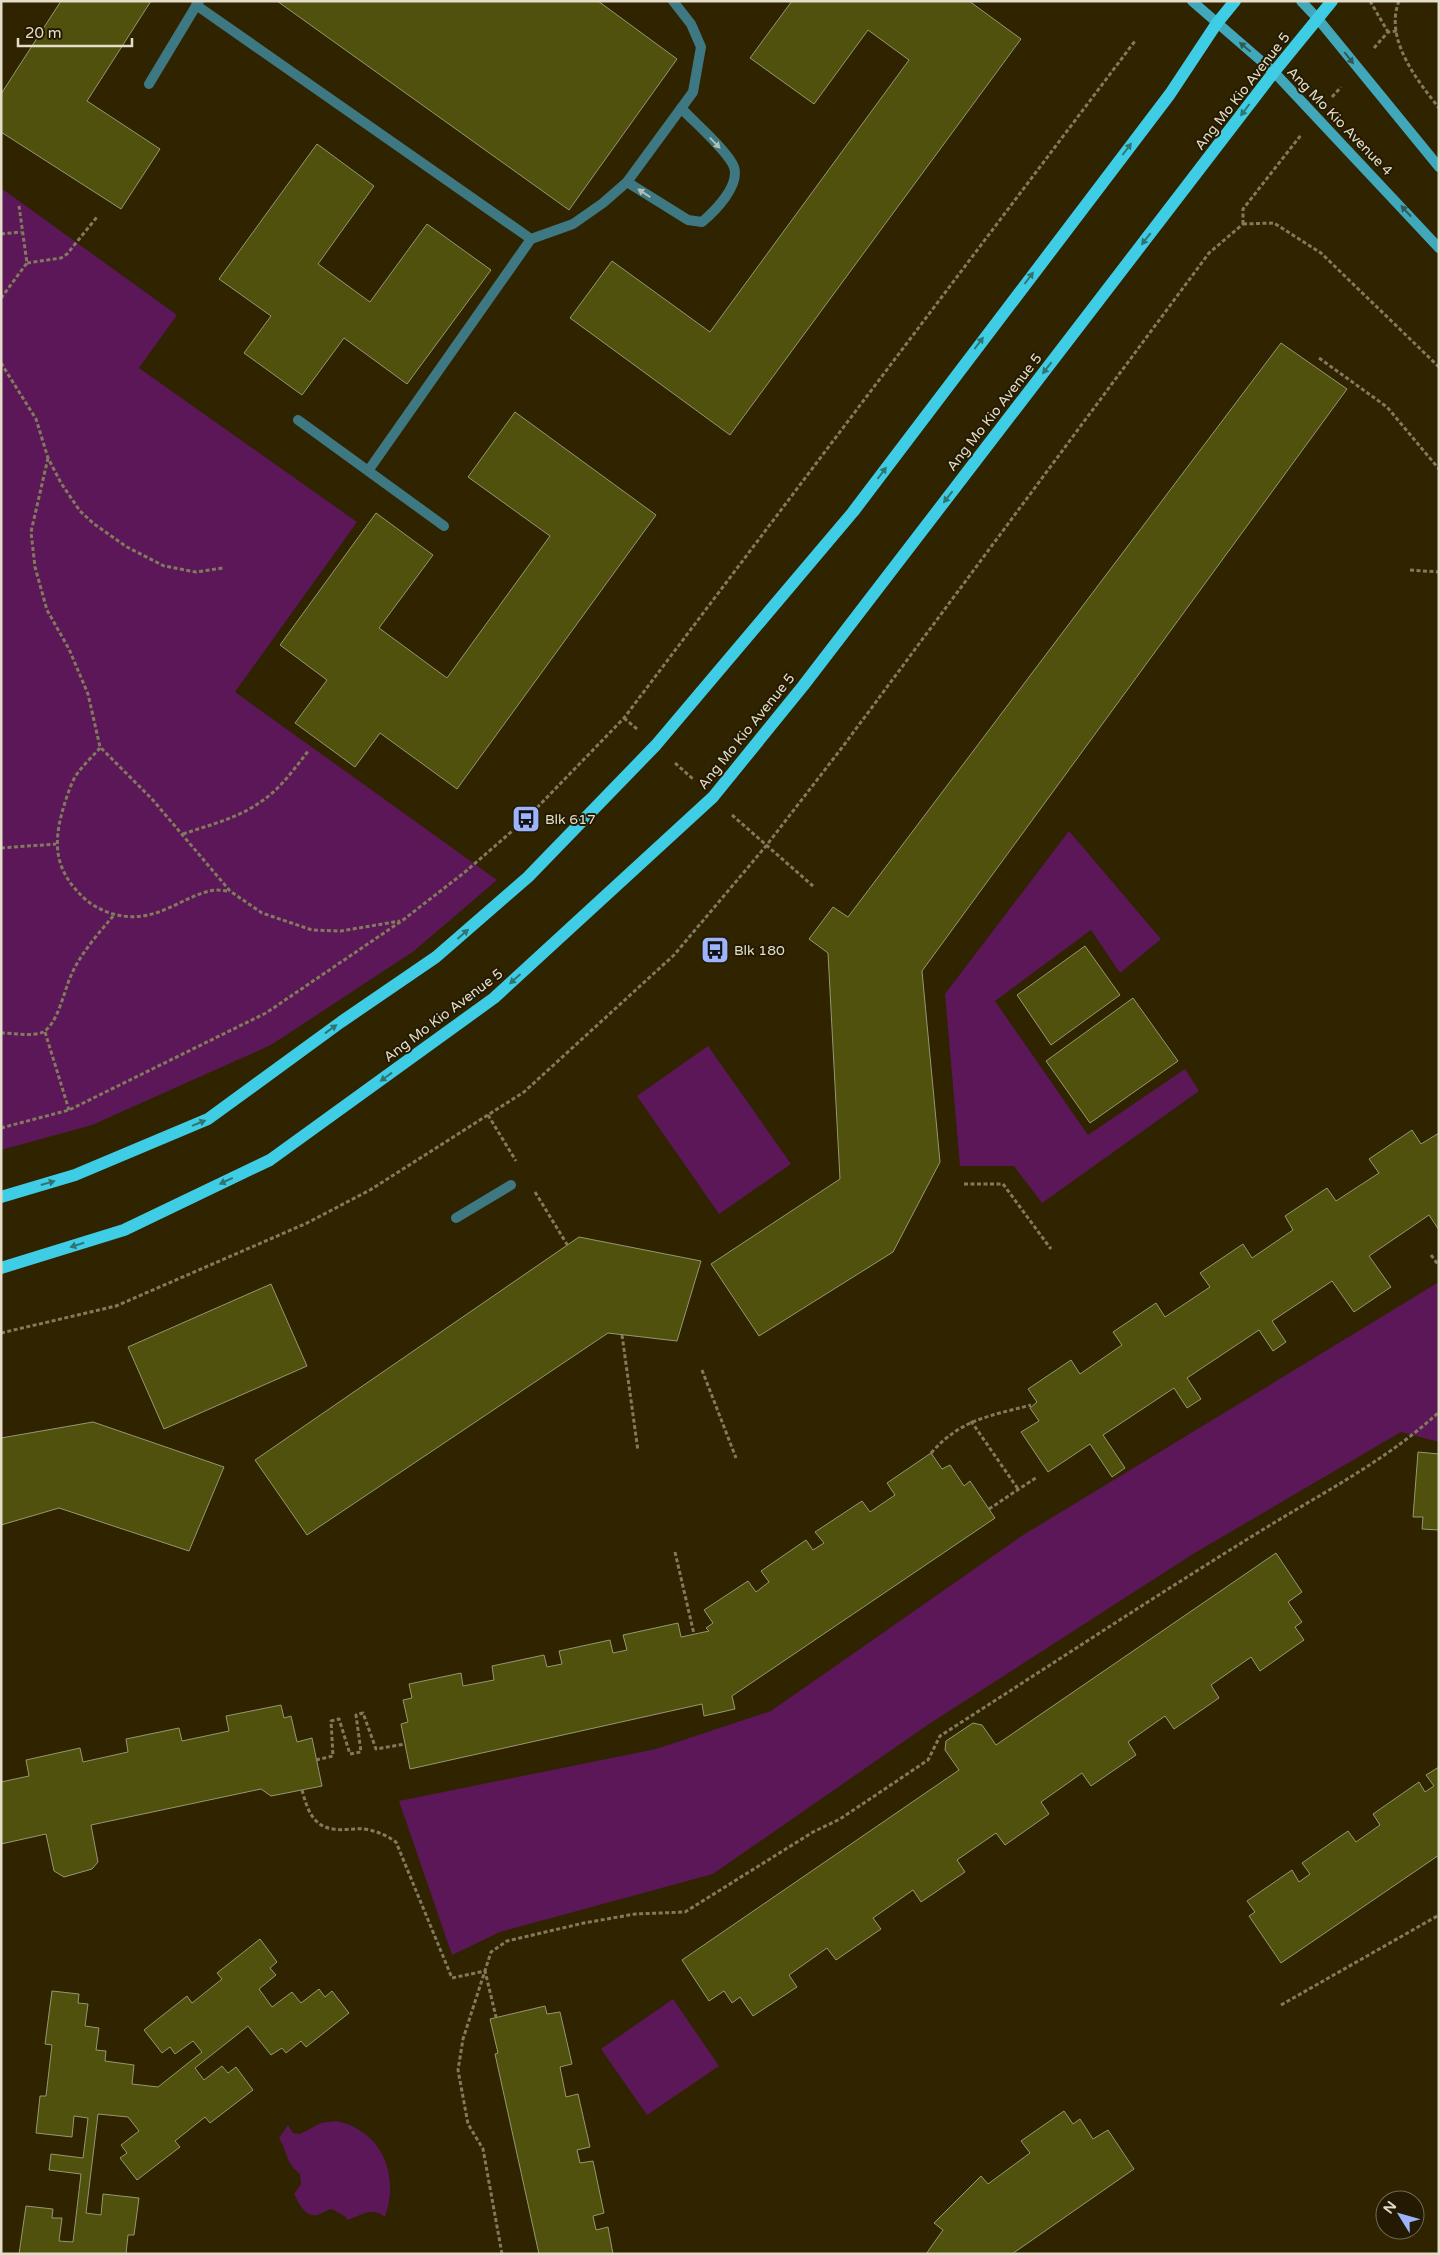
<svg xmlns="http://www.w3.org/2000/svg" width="1440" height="2255" font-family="'Varela Round',sans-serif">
<rect width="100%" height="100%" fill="#2f2300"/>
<path fill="#5b1757" d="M1,188L177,315L139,368L357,522L235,692L497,880L414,951L271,1045L92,1125L1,1150Z
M1069,831L1161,939L1120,973L1091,930L995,1001L1088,1135L1185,1069L1199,1091L1042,1203L1014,1166H960L945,994Z
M708,1046L791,1164L719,1214L637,1096Z
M1439,1282V1442L1401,1432L1193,1554L929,1724L713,1874L500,1932L452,1955L399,1801L656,1749L771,1711L1020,1537Z
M673,1999L719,2066L647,2115L601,2049Z
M336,2121C382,2130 400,2175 385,2217C372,2206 361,2216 347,2220L346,2217L332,2209C326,2210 321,2214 317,2215C304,2217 299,2203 294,2194L301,2184L300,2174C285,2162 288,2153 279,2138L288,2125L293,2133L300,2134L321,2123Z"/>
<path fill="#50510d" stroke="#959871" d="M61,1H151L87,101L160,149L121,209L1,132V94Z
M277,1H598L677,59L569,210Z
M792,1H969L1021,39L730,435L570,318L612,261L710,332L909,60L868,30L814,104L750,58Z
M317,144L374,186L318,264L370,302L427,224L491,270L407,384L344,338L302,395L244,353L271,316L219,279Z
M1281,343L1347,389L922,971L940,1162L893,1252L759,1336L711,1264L840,1179L828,953L809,939L833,907L848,917Z
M515,412L656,515L457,789L380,733L355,767L295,723L327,680L280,645L376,513L433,555L379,628L447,678L550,536L468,477Z
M1085,946L1120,995L1051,1045L1017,995Z
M1133,998L1178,1061L1090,1123L1046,1061Z
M1412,1130L1421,1144L1439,1133V1230L1429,1215L1369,1256L1391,1287L1354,1312L1332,1281L1272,1321L1286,1342L1273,1351L1259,1330L1187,1378L1201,1399L1187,1408L1174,1388L1103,1435L1125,1468L1112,1477L1090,1444L1048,1472L1021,1432L1039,1421L1030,1408L1037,1402L1028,1389L1071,1360L1080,1374L1122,1345L1113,1332L1156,1303L1165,1317L1210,1287L1200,1273L1243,1244L1252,1258L1293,1230L1285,1216L1327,1188L1336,1201L1379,1173L1369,1159Z
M579,1237L701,1261L677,1341L608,1333L307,1535L255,1460Z
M271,1284L307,1366L164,1429L128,1347Z
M93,1422L224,1467L189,1551L59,1508L1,1525V1438Z
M1418,1452L1439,1454V1530L1422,1529L1423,1517H1413Z
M931,1453L942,1469L950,1465L964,1486L970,1481L995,1518L732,1696L735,1709L704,1716L702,1704L410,1769L401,1724L408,1722L403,1700L412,1698L409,1684L461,1673L463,1686L494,1680L492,1666L544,1655L547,1667L562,1664L559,1651L610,1640L613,1653L627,1650L623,1635L678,1623L681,1637L709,1631L706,1628L713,1623L704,1610L748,1581L756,1592L769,1582L761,1571L806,1540L813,1550L824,1543L815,1532L862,1501L870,1512L895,1495L887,1483Z
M1276,1553L1302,1592L1288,1602L1302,1622L1295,1627L1304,1640L1260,1671L1251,1657L1211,1685L1219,1698L1174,1729L1165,1716L1128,1742L1136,1755L1091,1786L1082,1773L1041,1802L1049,1814L1005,1845L996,1833L957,1860L965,1872L921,1902L913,1890L873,1918L881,1929L836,1960L827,1948L789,1975L797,1987L753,2016L740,1997L732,2003L724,1991L709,2001L682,1960L959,1770L945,1750L946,1741L973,1723L982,1725L996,1745Z
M281,1705L284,1718L291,1716L297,1742L312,1738L322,1786L271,1796L261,1789L91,1825L98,1862L92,1869L64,1877L54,1871L46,1834L1,1844V1782L29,1776L26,1760L80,1748L83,1762L128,1752L126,1739L179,1728L182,1741L229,1731L226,1716Z
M1439,1767V1855L1281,1963L1249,1916L1255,1912L1247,1901L1292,1870L1299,1882L1310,1874L1302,1863L1348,1831L1356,1842L1380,1825L1373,1814L1419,1782L1425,1792L1434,1786L1426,1775Z
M260,1939L277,1962L270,1968L276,1975L259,1989L272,2007L292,1992L301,2003L319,1989L325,1997L332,1991L349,2013L306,2047L301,2041L286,2053L282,2048L271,2055L248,2026L195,2068L204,2080L222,2066L228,2073L236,2067L253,2090L210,2123L205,2117L175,2141L180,2147L137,2180L120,2158L127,2153L121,2145L139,2131L128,2117L98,2114L86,2213L101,2215L103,2194L139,2198L134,2235H128L126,2254H19L26,2206L53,2209L52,2218H62L59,2241L73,2242L81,2174L49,2170L51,2154L83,2158L88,2118L74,2116L72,2137L36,2133L40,2096H46L52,2045L45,2044L52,1991L79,1994L78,2003L88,2004L85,2026L99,2028L96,2050L106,2051L105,2061L134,2065L132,2084L158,2087L202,2052L193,2041L175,2054L170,2047L162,2053L144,2030L187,1996L192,2003L222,1979L217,1973Z
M545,2006L547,2014L560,2012L572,2064L560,2067L566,2097L578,2094L590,2147L577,2150L580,2163L593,2161L604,2213L593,2216L596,2230L608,2227L613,2254H539L495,2054L498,2053L490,2019Z
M1064,2111L1073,2124L1080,2119L1093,2139L1108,2130L1134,2169L1012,2254H926L943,2230L934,2223L981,2176L988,2184L1030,2153L1021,2141Z"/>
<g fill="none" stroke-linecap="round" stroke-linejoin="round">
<path stroke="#837a5e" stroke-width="3" stroke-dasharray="4 2.5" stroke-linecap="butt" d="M1370,1L1388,32
M1399,1C1384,39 1417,80 1439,108
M1374,48L1388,32L1397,31
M1332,97L1341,87
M1243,224V209L1301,135
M1243,224L1274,223L1321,253L1439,367
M1,234L21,232
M27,263L61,258L67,254L97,217
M1,298L27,263L19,206
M1319,358L1387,407L1439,469
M1,363L36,419L48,458L61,483L80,511L94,524L127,547L164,566L196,572L223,568
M48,458L31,532L35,567L47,610L69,649L88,694L100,747L152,799L230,891L262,913L312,930L341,931L400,921
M1410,570L1439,572
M624,718L637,729
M100,748C92,757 82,766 75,777C70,786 66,799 63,809C52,847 56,872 85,899C100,912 122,919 142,916C167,913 187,896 210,891C216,889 223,891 229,891
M675,763L693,779
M732,815L813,886
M183,834C209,825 239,818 262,801C281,788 295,768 309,750
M1,848L56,844
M45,1032L69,1110
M1,1033C14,1033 32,1037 43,1032C57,1025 64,992 70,978C79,955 98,934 114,915
M488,1115L516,1161
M1,1128L69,1110L266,1013L403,920L465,872L526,819L624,718L1135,41
M964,1184H1003L1051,1249
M535,1192L568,1246
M1431,1255L1439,1266
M1,1333L116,1306L307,1223L370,1190L524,1092L674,955L766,846L844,745L1209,253L1243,224
M622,1335L638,1451
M702,1370L736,1458
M971,1421L1018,1489
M931,1453C961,1419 990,1416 1031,1405
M989,1509L1037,1477
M675,1552L694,1634
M316,1760L333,1756L331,1721L339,1719L350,1754L361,1752L356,1715L363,1713L376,1749L405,1744
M302,1790C307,1808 312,1826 333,1829C343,1831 354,1828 364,1829C377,1831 386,1835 396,1842L452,1978L485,1971L496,2017
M1281,2005L1439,1915
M502,2254L483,2149L468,2124L458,2070L463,2039L491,1952L507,1941L584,1923L635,1914L685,1912L813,1832L840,1819L928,1760L940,1736C1046,1668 1152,1598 1259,1532C1320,1494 1386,1461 1439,1412"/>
<path stroke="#3d7883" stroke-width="10" d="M196,5L531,239
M149,84L199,1
M627,182L688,220L702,222C715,211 740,186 734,167C728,151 694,122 681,108
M298,420L444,526
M368,471L531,239L573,224L603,203L627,182L693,92L701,47L691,24L673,1
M456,1218L511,1185"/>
<path stroke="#40a8ba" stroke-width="10" d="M1192,1L1274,72L1439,248
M1301,1L1318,19L1439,167"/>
<path stroke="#3ecde4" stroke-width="12" d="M1,1197L75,1175L208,1119L341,1022L436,957L528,877L656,745L853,512L1170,94L1217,23L1235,1
M1,1268L124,1230L270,1160L494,998L713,797L803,686L1274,72L1332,1"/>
</g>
<defs><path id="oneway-solid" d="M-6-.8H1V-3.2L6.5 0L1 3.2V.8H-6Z" transform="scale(1.25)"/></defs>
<g fill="#305a54">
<use href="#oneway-solid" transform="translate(1245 47) rotate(-140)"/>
<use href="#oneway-solid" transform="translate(1349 58) rotate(52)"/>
<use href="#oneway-solid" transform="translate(1406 211) rotate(-133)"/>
</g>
<g fill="#307472">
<use href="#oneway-solid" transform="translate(1245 110) rotate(127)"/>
<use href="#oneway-solid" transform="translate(1127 149) rotate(-53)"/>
<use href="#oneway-solid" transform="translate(1146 239) rotate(128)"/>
<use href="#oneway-solid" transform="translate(1029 278) rotate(-53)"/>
<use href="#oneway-solid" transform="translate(979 343) rotate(-53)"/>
<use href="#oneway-solid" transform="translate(1047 368) rotate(128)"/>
<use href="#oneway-solid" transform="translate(882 473) rotate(-53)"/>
<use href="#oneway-solid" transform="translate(948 497) rotate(128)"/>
<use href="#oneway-solid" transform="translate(463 934) rotate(-41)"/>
<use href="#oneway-solid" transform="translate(515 979) rotate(138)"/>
<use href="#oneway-solid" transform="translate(331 1029) rotate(-36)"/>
<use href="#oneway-solid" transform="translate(386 1077) rotate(144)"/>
<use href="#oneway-solid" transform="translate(199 1123) rotate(-22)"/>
<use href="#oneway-solid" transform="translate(226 1181) rotate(155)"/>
<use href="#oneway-solid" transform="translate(48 1183) rotate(-16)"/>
<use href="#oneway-solid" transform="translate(77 1245) rotate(162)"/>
</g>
<g fill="#b1bfb4">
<use href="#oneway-solid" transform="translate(715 143) rotate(46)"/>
<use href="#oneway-solid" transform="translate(644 193) rotate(-147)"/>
</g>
<defs>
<symbol id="bus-square" viewBox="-11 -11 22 22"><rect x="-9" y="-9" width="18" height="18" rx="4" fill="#9db4fd" stroke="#231a01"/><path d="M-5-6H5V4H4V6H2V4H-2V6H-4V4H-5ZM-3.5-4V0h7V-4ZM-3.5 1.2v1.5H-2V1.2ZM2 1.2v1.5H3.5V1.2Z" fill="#111"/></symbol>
</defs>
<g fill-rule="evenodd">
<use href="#bus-square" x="510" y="803" width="32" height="32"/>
<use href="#bus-square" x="699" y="934" width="32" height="32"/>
</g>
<g text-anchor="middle" stroke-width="4" stroke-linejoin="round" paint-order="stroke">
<g font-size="14" fill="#e3ddc9" stroke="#231a01">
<text transform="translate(1242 91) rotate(-52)" y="5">Ang Mo Kio Avenue 5</text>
<text transform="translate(1340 121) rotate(46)" y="5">Ang Mo Kio Avenue 4</text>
<text transform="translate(994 412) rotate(-52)" y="5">Ang Mo Kio Avenue 5</text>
<text transform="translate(746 731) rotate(-51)" y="5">Ang Mo Kio Avenue 5</text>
<text transform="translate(443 1015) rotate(-37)" y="5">Ang Mo Kio Avenue 5</text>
</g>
<g font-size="14" fill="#e3ddc9" stroke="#231a01" text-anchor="start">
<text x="545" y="824">Blk 617</text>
<text x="734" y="955">Blk 180</text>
</g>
</g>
<rect width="1440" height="2255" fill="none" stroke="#e3ddc9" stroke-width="5"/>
<g transform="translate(1400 2215) rotate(307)"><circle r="24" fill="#231a01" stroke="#706851"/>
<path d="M0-4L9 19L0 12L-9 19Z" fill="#9db4fd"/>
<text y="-8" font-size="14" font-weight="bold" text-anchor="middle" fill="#e3ddc9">N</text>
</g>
<path d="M18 38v8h114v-8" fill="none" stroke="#e3ddc9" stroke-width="2.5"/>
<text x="25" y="38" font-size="15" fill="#e3ddc9" stroke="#231a01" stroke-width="4" paint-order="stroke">20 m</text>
</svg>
